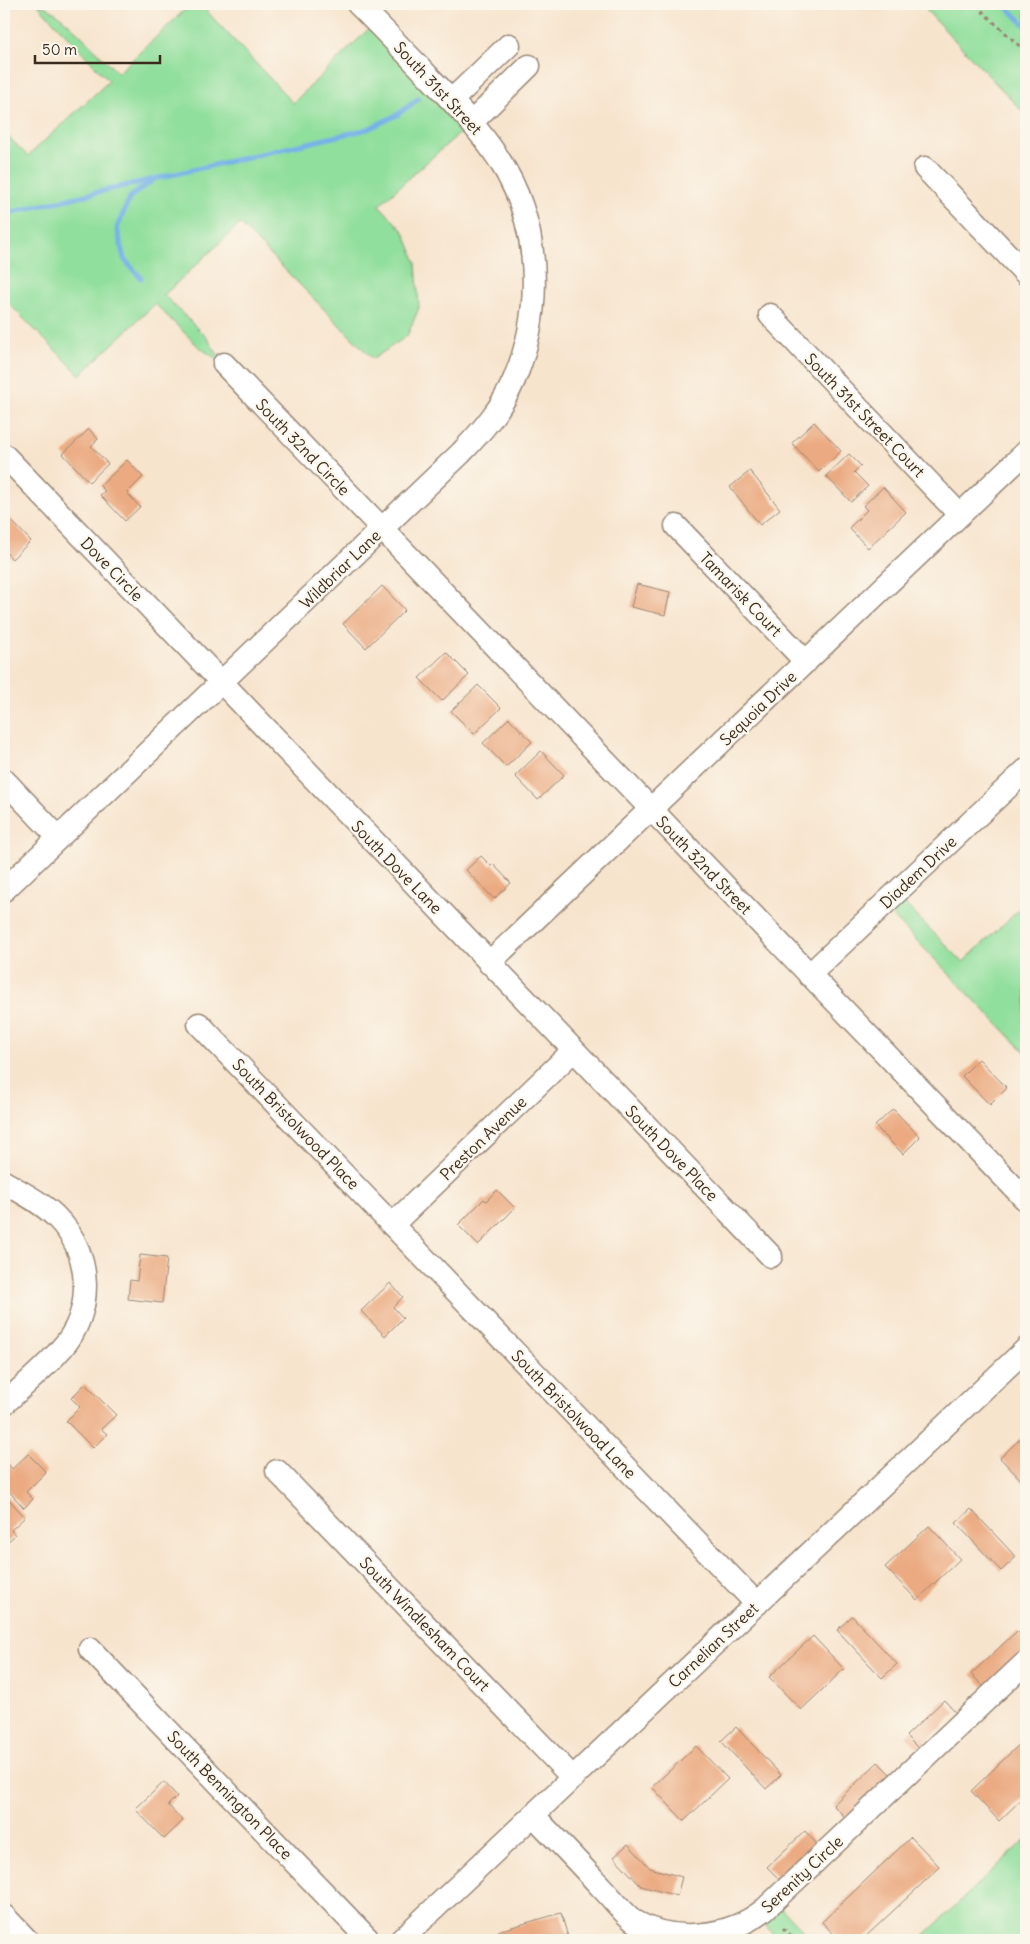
<svg xmlns="http://www.w3.org/2000/svg" width="1030" height="1944" font-family="Delius,sans-serif">
<rect width="100%" height="100%" fill="#fbf7ec"/>
<filter id="ink" filterUnits="userSpaceOnUse"><feTurbulence type="fractalNoise" baseFrequency=".02" numOctaves="2"/><feDisplacementMap in="SourceGraphic" scale="10" xChannelSelector="R" yChannelSelector="G"/><feConvolveMatrix kernelMatrix="1 2 1 2 8 2 1 2 1" color-interpolation-filters="sRGB"/></filter>
<filter id="wash" filterUnits="userSpaceOnUse"><feTurbulence type="fractalNoise" baseFrequency=".0096" numOctaves="4" result="noise"/><feDisplacementMap in="SourceGraphic" scale="20" xChannelSelector="R" yChannelSelector="G"/><feGaussianBlur stdDeviation="1.12" result="paint"/><feColorMatrix in="noise" values="0 0 0 0 0 0 0 0 0 0 0 0 0 0 0 0 0 1.4 0 .05"/><feComposite in="paint" operator="in"/></filter>
<g filter="url(#wash)">
<rect width="100%" height="100%" fill="#f7e4cd"/>
<path fill="#91df9c" stroke="#66845d" d="M37,4C55,4 103,59 118,73L191,4H200L293,103L376,22L472,122L379,205L404,232L416,262L419,308L407,336L373,359L240,224L164,295L207,338L224,364L199,347L155,304L80,375L4,299V133L28,156L109,81Z
M933,4H1022L1026,10V115L926,10Z
M895,894L963,962L1026,903V1053L883,906Z
M1026,1839V1940H919Z
M774,1901L812,1940H777L758,1915Z"/>
<g fill="none" stroke-linecap="round" stroke-linejoin="round">
<path stroke="#77b2e8" stroke-width="5" d="M1004,4L1026,26
M4,214L368,129L397,115L418,99
M141,278L124,259L117,228L130,197L152,181"/>
</g>
<g id="blocks">
<path fill="#ebaa81" d="M814,422L841,451L819,472L792,443Z
M89,429L98,439L91,446L108,464L89,482L63,454Z
M849,454L861,466L854,472L868,486L851,502L826,476Z
M127,460L143,477L127,493L140,507L125,521L100,495L105,491L100,486Z
M750,471L780,509L760,525L730,487Z
M883,487L906,512L868,548L849,528L867,510L863,506Z
M5,514L31,541L12,559L4,550V516Z
M637,584L670,592L665,615L631,607Z
M382,586L405,610L366,648L343,624Z
M446,652L469,675L442,701L419,678Z
M478,685L501,708L474,734L451,711Z
M509,718L532,742L506,767L483,743Z
M541,751L564,775L538,800L515,776Z
M481,856L491,866L493,864L511,883L494,899L466,870Z
M979,1059L1007,1088L990,1105L962,1076Z
M893,1109L920,1137L903,1154L875,1126Z
M497,1190L515,1208L478,1245L458,1225L484,1199L486,1201Z
M140,1255L167,1258L162,1303L128,1299L130,1280L137,1281Z
M390,1283L403,1297L393,1307L403,1318L385,1336L361,1311Z
M85,1384L116,1415L101,1429L107,1434L93,1448L66,1421L80,1407L71,1398Z
M1026,1433V1485L1000,1458Z
M28,1454L46,1472L26,1492L33,1499L24,1508L4,1486V1464L6,1461L12,1469Z
M4,1494L25,1517L11,1530L15,1535L4,1545Z
M971,1509L1016,1557L1001,1571L956,1523Z
M929,1526L960,1559L917,1600L885,1567Z
M852,1616L897,1664L882,1678L837,1630Z
M1017,1631L1026,1640V1647L984,1687L971,1674Z
M813,1636L844,1669L801,1710L769,1677Z
M944,1700L956,1713L919,1749L906,1736Z
M736,1727L781,1775L766,1789L721,1741Z
M1026,1738V1795L999,1821L971,1791Z
M696,1746L728,1779L684,1821L652,1787Z
M878,1762L891,1775L846,1818L833,1805Z
M164,1782L177,1796L168,1805L183,1821L164,1839L135,1809Z
M805,1831L818,1845L780,1880L767,1867Z
M911,1837L940,1867L862,1940H839L822,1922Z
M628,1844L650,1868L682,1877L677,1896L641,1886L614,1857Z
M561,1913L568,1937L558,1940H500L498,1931Z"/>
</g>
</g>
<g filter="url(#ink)">
<use href="#blocks" fill-opacity="0" stroke="#998776" stroke-width="1"/>
<g fill="none" stroke-linecap="round" stroke-linejoin="round">
<defs>
<path id="minor" d="M452,100L509,45
M472,122L529,66
M925,168L1026,274
M770,315L960,515
M224,364L1026,1200
M4,455L771,1256
M676,526L806,662
M4,780L58,837
M4,890L461,453C482,431 502,408 514,380C544,309 541,223 498,158C479,129 456,105 432,80C407,54 383,29 358,4
M489,963L1026,452
M809,975L1026,770
M199,1024L757,1604
M4,1182C22,1193 43,1203 57,1218C92,1253 95,1312 61,1349C44,1369 23,1386 4,1404
M392,1225L573,1051
M277,1471L573,1778
M90,1649L369,1940
M533,1815C556,1839 579,1863 602,1888C612,1898 622,1912 634,1921C673,1944 730,1938 765,1909L1026,1662
M4,1916L27,1940
M401,1940L1026,1349"/>
</defs>
<use href="#minor" stroke="#998776" stroke-width="25"/>
<path stroke="#998776" stroke-width="3" stroke-dasharray="4 4" stroke-linecap="butt" d="M977,4L984,13L1026,52
M783,1928L795,1940"/>
<use href="#minor" stroke="#fff" stroke-width="22"/>
</g>
</g>
<g text-anchor="middle" stroke-width="4.5" stroke-linejoin="round" paint-order="stroke">
<g font-size="16" fill="#3b2a1e" stroke="#fbf7ec">
<text transform="translate(438 88) rotate(47)" y="6">South 31st Street</text>
<text transform="translate(865 415) rotate(46)" y="6">South 31st Street Court</text>
<text transform="translate(303 447) rotate(46)" y="6">South 32nd Circle</text>
<text transform="translate(112 569) rotate(46)" y="6">Dove Circle</text>
<text transform="translate(340 569) rotate(-44)" y="6">Wildbriar Lane</text>
<text transform="translate(741 594) rotate(46)" y="6">Tamarisk Court</text>
<text transform="translate(758 708) rotate(-44)" y="6">Sequoia Drive</text>
<text transform="translate(704 865) rotate(46)" y="6">South 32nd Street</text>
<text transform="translate(397 867) rotate(46)" y="6">South Dove Lane</text>
<text transform="translate(918 872) rotate(-43)" y="6">Diadem Drive</text>
<text transform="translate(296 1124) rotate(46)" y="6">South Bristolwood Place</text>
<text transform="translate(483 1138) rotate(-44)" y="6">Preston Avenue</text>
<text transform="translate(672 1153) rotate(46)" y="6">South Dove Place</text>
<text transform="translate(574 1414) rotate(46)" y="6">South Bristolwood Lane</text>
<text transform="translate(425 1624) rotate(46)" y="6">South Windlesham Court</text>
<text transform="translate(713 1645) rotate(-43)" y="6">Carnelian Street</text>
<text transform="translate(230 1795) rotate(46)" y="6">South Bennington Place</text>
<text transform="translate(802 1874) rotate(-43)" y="6">Serenity Circle</text>
</g>
</g>
<rect width="1030" height="1944" fill="none" stroke="#fbf7ec" stroke-width="20"/>
<path d="M35 55v8h125v-8" fill="none" stroke="#3b2a1e" stroke-width="2.5"/>
<text x="42" y="55" font-size="15" fill="#3b2a1e" stroke="#fbf7ec" stroke-width="4" paint-order="stroke">50 m</text>
</svg>
